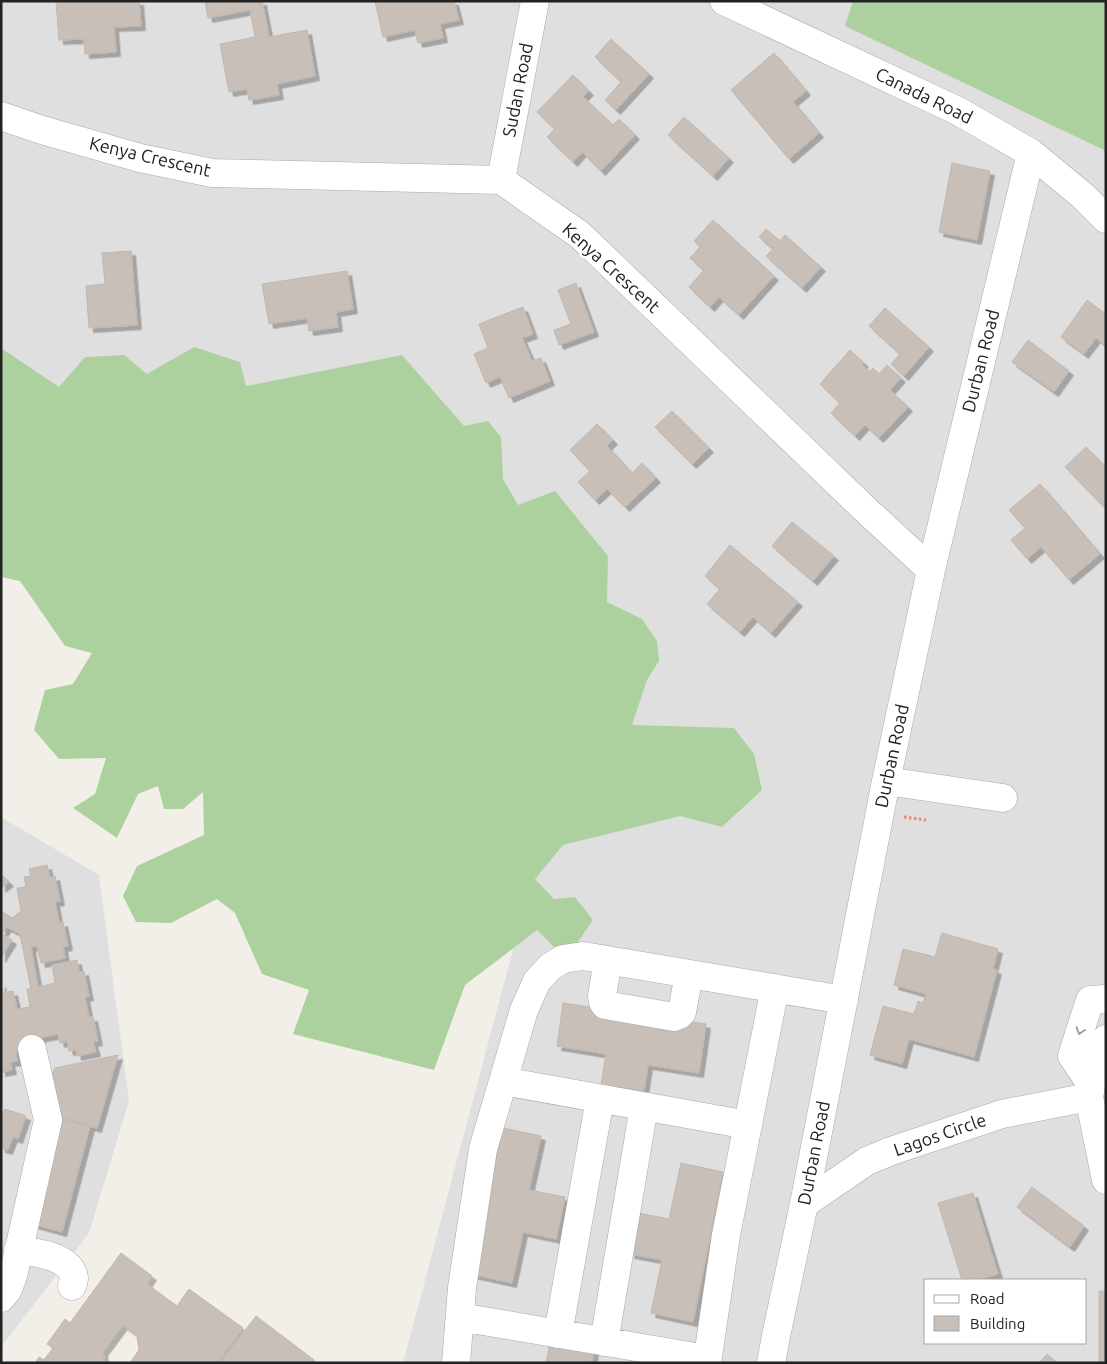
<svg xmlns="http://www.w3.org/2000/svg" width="1107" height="1364" font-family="Ubuntu,sans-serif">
<defs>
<filter id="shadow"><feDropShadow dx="4.5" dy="4.5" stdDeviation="0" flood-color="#0004"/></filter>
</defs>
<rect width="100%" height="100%" fill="#f2efe9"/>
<path fill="#e0dfdf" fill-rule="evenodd" d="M1,1H1106V1363H403L514,946L1,395ZM926,1280H1086V1343H926Z
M1,817L99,875L129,1101L89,1233L1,1347Z"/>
<path fill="#add19e" d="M853,1H1106V151L845,26Z
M194,347L240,362L246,386L402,355L464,426L488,421L501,437L503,479L518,505L555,491L608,556L607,602L642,619L657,641L659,661L647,680L632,725L734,728L754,754L762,790L722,827L680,816L563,845L535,879L554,899L575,897L593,920L573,949L557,950L537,930L465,985L434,1070L293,1034L309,990L262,974L235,913L217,899L171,923L136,922L123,896L137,866L204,835L203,792L183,809H164L158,786L138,794L117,838L73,808L95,794L106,758L59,759L34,730L45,690L73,684L92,653L65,646L20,581L1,577V348L59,387L85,357L124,355L147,374Z"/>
<path fill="#c7bfb8" stroke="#c4b6ab" filter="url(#shadow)" d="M56,1H139L141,26L114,27L116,52L85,54L84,39L59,40Z
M205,1H262L269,37L307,30L315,76L277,84L279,95L249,100L247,89L229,92L220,44L255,37L250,10L208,18Z
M375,1H454L459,20L440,24L443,38L418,43L415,30L383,37Z
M611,39L649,74L616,110L605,100L621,82L595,57Z
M774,53L806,91L793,102L819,133L789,159L731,90Z
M573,75L589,91L583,97L613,125L619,119L635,135L601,171L582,152L573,162L547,137L555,129L537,112Z
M684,117L729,158L713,176L668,135Z
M952,163L990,171L977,240L939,232Z
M713,220L774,276L739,315L719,297L710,307L689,287L704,270L690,258L700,247L694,241Z
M766,229L780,241L785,235L821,267L802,288L766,256L773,249L759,237Z
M131,251L137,325L89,328L86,286L105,284L102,253Z
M347,271L353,309L336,312L338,327L309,331L307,318L269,324L262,284Z
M576,283L594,332L559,345L554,330L571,324L558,290Z
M1087,300L1106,314V346L1096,338L1084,354L1061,337Z
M523,307L533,334L522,338L532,361L541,358L550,381L509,398L500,377L486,383L474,354L488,348L479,324Z
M885,308L929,347L904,376L891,364L900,354L869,326Z
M1028,340L1069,371L1054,392L1012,362Z
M850,350L864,363L862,365L870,372L873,368L879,374L887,365L901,378L890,390L908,407L879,438L865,425L855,436L831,413L840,403L820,384Z
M672,411L709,448L692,464L655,427Z
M597,424L613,440L607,446L632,473L642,463L656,478L625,507L607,489L595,500L578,482L590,471L570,450Z
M1086,447L1106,467V507L1105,508L1065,467Z
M1040,484L1100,554L1069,580L1041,547L1027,559L1011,540L1025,528L1009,510Z
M792,522L834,556L813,581L772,546Z
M730,545L798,602L771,633L753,617L740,632L707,604L720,589L705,576Z
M47,865L50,877L55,876L60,901L55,902L59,923L63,922L68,946L63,947L65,958L41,963L37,946L31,947L38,987L55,983L52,965L77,960L79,972L84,971L89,996L85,997L89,1017H93L98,1041L93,1042L96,1052L77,1056L76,1050L69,1051L67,1041L60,1043L58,1034L24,1041L25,1050L16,1051L17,1061L10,1062L12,1070L1,1072V983L3,993L13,991L17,1009L30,1007L27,989H31L20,934L7,927L2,934L12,940L1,958V911L12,918L21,911L17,888L26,887L24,877L31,876L29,869Z
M1,874L9,882L1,888Z
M942,933L998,949L993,969L997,970L974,1057L909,1039L902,1064L870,1055L883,1006L914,1014L918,1001L923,1003L926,994L894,985L903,949L935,957Z
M563,1003L706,1024L699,1073L648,1065L644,1091L601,1085L606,1054L557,1046Z
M118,1055L97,1128L58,1117L50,1079L55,1068Z
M5,1109L26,1116L18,1139L13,1137L8,1150L1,1148V1116Z
M61,1118L90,1126L62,1232L33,1224Z
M503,1128L541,1136L529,1190L565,1197L556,1239L523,1232L512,1283L471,1274Z
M681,1163L723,1172L693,1322L651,1313L662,1260L630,1254L638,1213L669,1219Z
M1032,1187L1084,1226L1070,1247L1017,1207Z
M973,1193L998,1274L977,1280H962L938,1203Z
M121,1253L152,1276L147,1284L177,1306L189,1289L243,1328L217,1363H130L139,1350L137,1336L123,1325L103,1352L105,1363H35L39,1357L44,1360L53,1348L47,1344L65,1319L70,1323Z
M1099,1291H1106V1363H1099Z
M256,1316L314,1360L311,1363H220Z
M550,1342L594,1350L592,1363H546Z
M1047,1354L1057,1363H1039Z"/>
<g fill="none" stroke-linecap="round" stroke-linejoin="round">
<defs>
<path id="minor" d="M724,1L958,111L1031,153L1083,196L1106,219
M1,116L42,130L140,158L212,173L501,180L580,235L868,512L931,570
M501,180L535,1
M886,781L1003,798
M608,960L602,996L603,1002L605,1005L674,1017L679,1015L682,1012L689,974
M1106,1039L1095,1065L1089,1097L1106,1180
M503,1081L748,1125
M1091,1084L1072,1056L1090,1000L1106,999
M804,1204L867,1161L891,1151L1002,1114L1089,1097
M18,1250C35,1252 71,1256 74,1278C74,1279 73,1285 72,1286
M1,1298L7,1291L13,1276L48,1120L32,1049
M460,1317L707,1359
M558,1334L600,1099
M604,1342L644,1107
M456,1363L462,1288L483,1149L524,1010L537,981L550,967L563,959L583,956L844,1000
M707,1363L726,1235L775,988
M771,1363L776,1336L804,1204L886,781L931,570L1031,153"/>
</defs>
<use href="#minor" stroke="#a9a9a9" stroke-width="29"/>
<path stroke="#fa8072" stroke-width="3" stroke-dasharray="2.5 2.5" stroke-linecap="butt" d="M904,817L926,820
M1,1078L2,1072"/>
<use href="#minor" stroke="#fff" stroke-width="28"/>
</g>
<defs><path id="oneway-chevron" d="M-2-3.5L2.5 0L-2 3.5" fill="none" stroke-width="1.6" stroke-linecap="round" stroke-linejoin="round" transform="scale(1.25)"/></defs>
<use stroke="#9c9c9c" href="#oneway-chevron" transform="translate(1080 1031) rotate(108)"/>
<g text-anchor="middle" stroke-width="5" stroke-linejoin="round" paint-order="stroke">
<g font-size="18" fill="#222" stroke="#fff">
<text transform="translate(518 90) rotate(-79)" y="6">Sudan Road</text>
<text transform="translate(924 96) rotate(26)" y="6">Canada Road</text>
<text transform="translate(150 157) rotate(13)" y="6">Kenya Crescent</text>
<text transform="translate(611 268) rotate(42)" y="6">Kenya Crescent</text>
<text transform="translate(981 361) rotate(-76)" y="6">Durban Road</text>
<text transform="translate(892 756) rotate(-78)" y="6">Durban Road</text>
<text transform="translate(940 1135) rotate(-19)" y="6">Lagos Circle</text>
<text transform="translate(814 1153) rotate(-79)" y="6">Durban Road</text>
</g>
</g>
<rect width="1107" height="1364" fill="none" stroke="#222222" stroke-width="5"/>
<rect x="924" y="1279" width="162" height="65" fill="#ffffff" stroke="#a7a7a7"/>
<rect x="934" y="1295" width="25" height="8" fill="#ffffff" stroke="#a7a7a7"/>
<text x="970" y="1304" font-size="15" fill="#222222">Road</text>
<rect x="934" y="1316" width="25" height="15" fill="#c7bfb8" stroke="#a7a7a7"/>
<text x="970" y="1329" font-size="15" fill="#222222">Building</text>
</svg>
